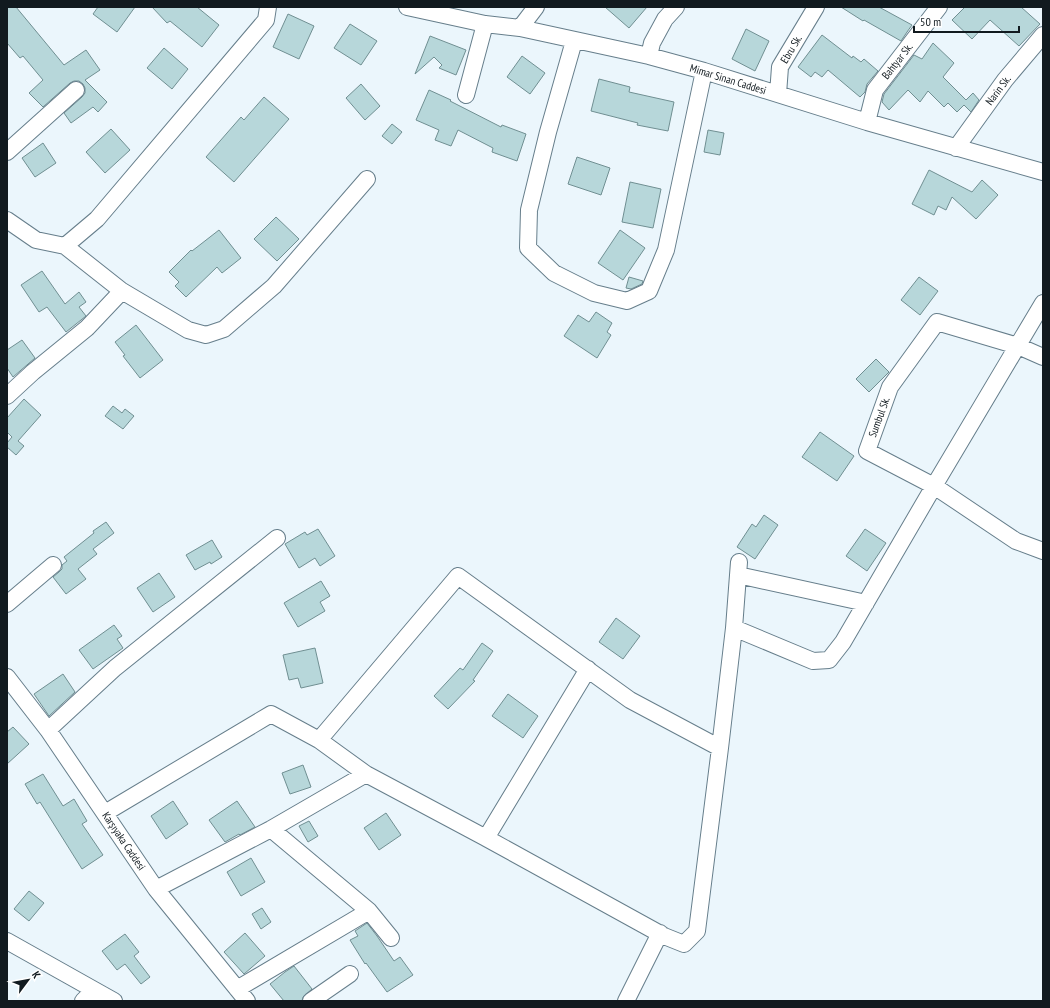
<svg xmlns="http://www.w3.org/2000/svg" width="1050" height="1008" font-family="'PT Sans Narrow',sans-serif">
<rect width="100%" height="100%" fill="#ebf6fc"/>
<path fill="#b7d7da" stroke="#708f92" d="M7,7H16L64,65L86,50L100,70L85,80L107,102L98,112L93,107L71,123L64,113L82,97L85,93V88L83,84L79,81H74L70,83L43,107L29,93L43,80L23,56L20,58L7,43Z
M98,7H135L117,32L93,14Z
M152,7H197L219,25L202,47L170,21L167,23Z
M605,7H647L629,28Z
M841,7H879L912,25L907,32L901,41L864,20L863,21Z
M965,7H1021L1040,24L1019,46L990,20L972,39L952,20Z
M288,14L314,26L299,59L273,47Z
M350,24L377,41L361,65L334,48Z
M746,29L769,41L755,71L732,59Z
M822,35L852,58L853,56L861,62L864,59L878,71L867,84L865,92L860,97L828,70L822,77L815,72L811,77L798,67Z
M430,36L466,50L456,75L439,68L442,65L434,57L415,74Z
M933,43L954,63L943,77L966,100L973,93L979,100L971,112L964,105L957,112L948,103L944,107L928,91L920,102L908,90L889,110L882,102L884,94L914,55L922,59Z
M164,48L188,69L172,89L147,68Z
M522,56L545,73L530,94L507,77Z
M599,79L630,87L629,92L674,102L668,131L637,125L638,123L591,111Z
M361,84L380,106L365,120L346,98Z
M429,90L451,100L450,101L501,127L502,125L526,134L517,161L492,152L493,148L458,130L451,146L435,140L439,130L416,120Z
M264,97L289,119L234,182L206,157L241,117L244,120Z
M392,124L402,132L392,144L382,136Z
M111,129L130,150L105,173L86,152Z
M708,130L724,133L720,155L704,152Z
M43,143L56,163L35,177L22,158Z
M577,157L610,168L601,195L568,184Z
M929,170L972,192L982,180L998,195L976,219L952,197L946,210L938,206L934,215L912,204Z
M630,182L661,189L653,228L622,222Z
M276,217L299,239L277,261L254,239Z
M219,230L241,258L222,273L217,267L186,297L175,286L179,282L169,272L191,250L192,251Z
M620,230L645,248L623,280L598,263Z
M42,271L65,304L79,292L86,302L79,307L86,316L66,332L47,307L39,312L21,285Z
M629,277L643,281L642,284L631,289L626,288Z
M919,277L938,291L920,315L901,300Z
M596,312L612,323L607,332L611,335L597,358L564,336L578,315L589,322Z
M136,325L163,360L140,378L123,356L125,355L115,342Z
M22,340L35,358L13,377L7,368V350Z
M876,359L889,372L869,392L856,379Z
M24,399L41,415L18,441L24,446L16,455L7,447V443L12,437L7,432V418Z
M113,406L122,413L125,409L134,416L123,429L105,416Z
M820,432L854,456L837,481L802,457Z
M764,515L778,525L755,559L737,547L752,524L756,527Z
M106,522L114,533L93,549L97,554L78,569L86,579L66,594L53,577L59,572L62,569V565L67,561L64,557L94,533L93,531Z
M318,529L335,556L320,566L315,558L299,568L285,544L305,532L307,535Z
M865,529L886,543L867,571L846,556Z
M212,540L222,557L211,564L210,562L195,570L186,555Z
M159,573L175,597L153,612L137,588Z
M321,581L330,596L320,602L325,611L298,627L284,603Z
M616,618L640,636L623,659L599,642Z
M114,625L122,636L117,639L123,648L93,669L79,650Z
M482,643L493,651L473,680L475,681L448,709L434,696L460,668L463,670Z
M315,648L323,683L301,688L298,678L289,680L283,655Z
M63,674L75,692L49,716L34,694Z
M508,694L538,716L523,738L492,716Z
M13,727L29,744L7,764V732Z
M303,765L311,787L290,794L282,773Z
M43,774L63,806L74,799L87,821L82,824L103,855L82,869L40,802L37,804L25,784Z
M173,801L188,824L166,839L151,816Z
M237,801L255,827L240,835L239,834L225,842L209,820Z
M386,813L401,835L379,850L364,828Z
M309,821L318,836L308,842L299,826Z
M251,858L265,882L241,896L227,872Z
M29,891L44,903L29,921L14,909Z
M262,908L271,922L261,929L252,914Z
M367,923L377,936L394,961L400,957L413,975L387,992L366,963L365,964L350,940L358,936L355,931Z
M245,933L265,956L244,974L224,952Z
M125,934L139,952L134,956L150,977L141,984L125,964L117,970L102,951Z
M294,966L312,989L303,997L302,1001H284L270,984L285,972Z"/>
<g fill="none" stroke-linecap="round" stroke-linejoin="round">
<defs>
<path id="minor" d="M407,7L485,24L520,28L649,56L704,71L867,122L1043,172
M520,28L536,7
M574,41L548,132L529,210L528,248L554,273L594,293L627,301L649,291L666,250L704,71
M649,56L652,43L665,19L676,7
M778,94L780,67L816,7
M466,95L485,24
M867,122L875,90L939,7
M956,148L1005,80L1043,35
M7,152L76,90
M7,220L36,240L65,246L97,219L266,20L268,7
M65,246L122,291L188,330L206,335L224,329L274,286L367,179
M1043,357L1018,346L937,322L890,387L867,451L934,486L1016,541L1043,551
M7,396L33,372L87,328L122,291
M738,575L866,603
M7,604L53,565
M734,628L739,562
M588,669L486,838L664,936L684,944L697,931L720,748
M7,677L48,730L156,889L247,1001
M48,730L115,668L277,538
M105,813L271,714L319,740
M486,838L366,774L319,740L458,576L630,700L720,748L734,628L813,661L829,660L843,642L934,486L1043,303
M156,889L271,829L366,774
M369,911L391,938
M7,941L114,1001
M237,989L369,911L271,829
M83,1001L94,990
M311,1001L350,974
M626,1001L660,933"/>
</defs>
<use href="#minor" stroke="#667e8b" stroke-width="18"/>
<use href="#minor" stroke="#fff" stroke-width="16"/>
</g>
<g text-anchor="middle" stroke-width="4" stroke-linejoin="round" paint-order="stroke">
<g font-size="11" fill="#111a1f" stroke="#fff">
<text transform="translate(791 49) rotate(-59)" y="4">Ebru Sk.</text>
<text transform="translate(897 61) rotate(-52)" y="4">Bahtyar Sk.</text>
<text transform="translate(728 79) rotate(17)" y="4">Mimar Sinan Caddesi</text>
<text transform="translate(998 90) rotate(-53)" y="4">Narin Sk.</text>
<text transform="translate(879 417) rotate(-70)" y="4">Sumbul Sk.</text>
<text transform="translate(124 841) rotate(56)" y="4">Karşıyaka Caddesi</text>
</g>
</g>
<rect width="1050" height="1008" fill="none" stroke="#111a1f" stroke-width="16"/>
<g transform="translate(28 980) rotate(58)" stroke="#ffffff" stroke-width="3" paint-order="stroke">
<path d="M0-3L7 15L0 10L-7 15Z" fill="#111a1f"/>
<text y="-6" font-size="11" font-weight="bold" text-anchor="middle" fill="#111a1f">K</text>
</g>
<path d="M914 26v6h105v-6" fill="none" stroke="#111a1f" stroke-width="2"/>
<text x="920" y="26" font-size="12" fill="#111a1f" stroke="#ffffff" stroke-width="3" paint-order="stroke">50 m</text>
</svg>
